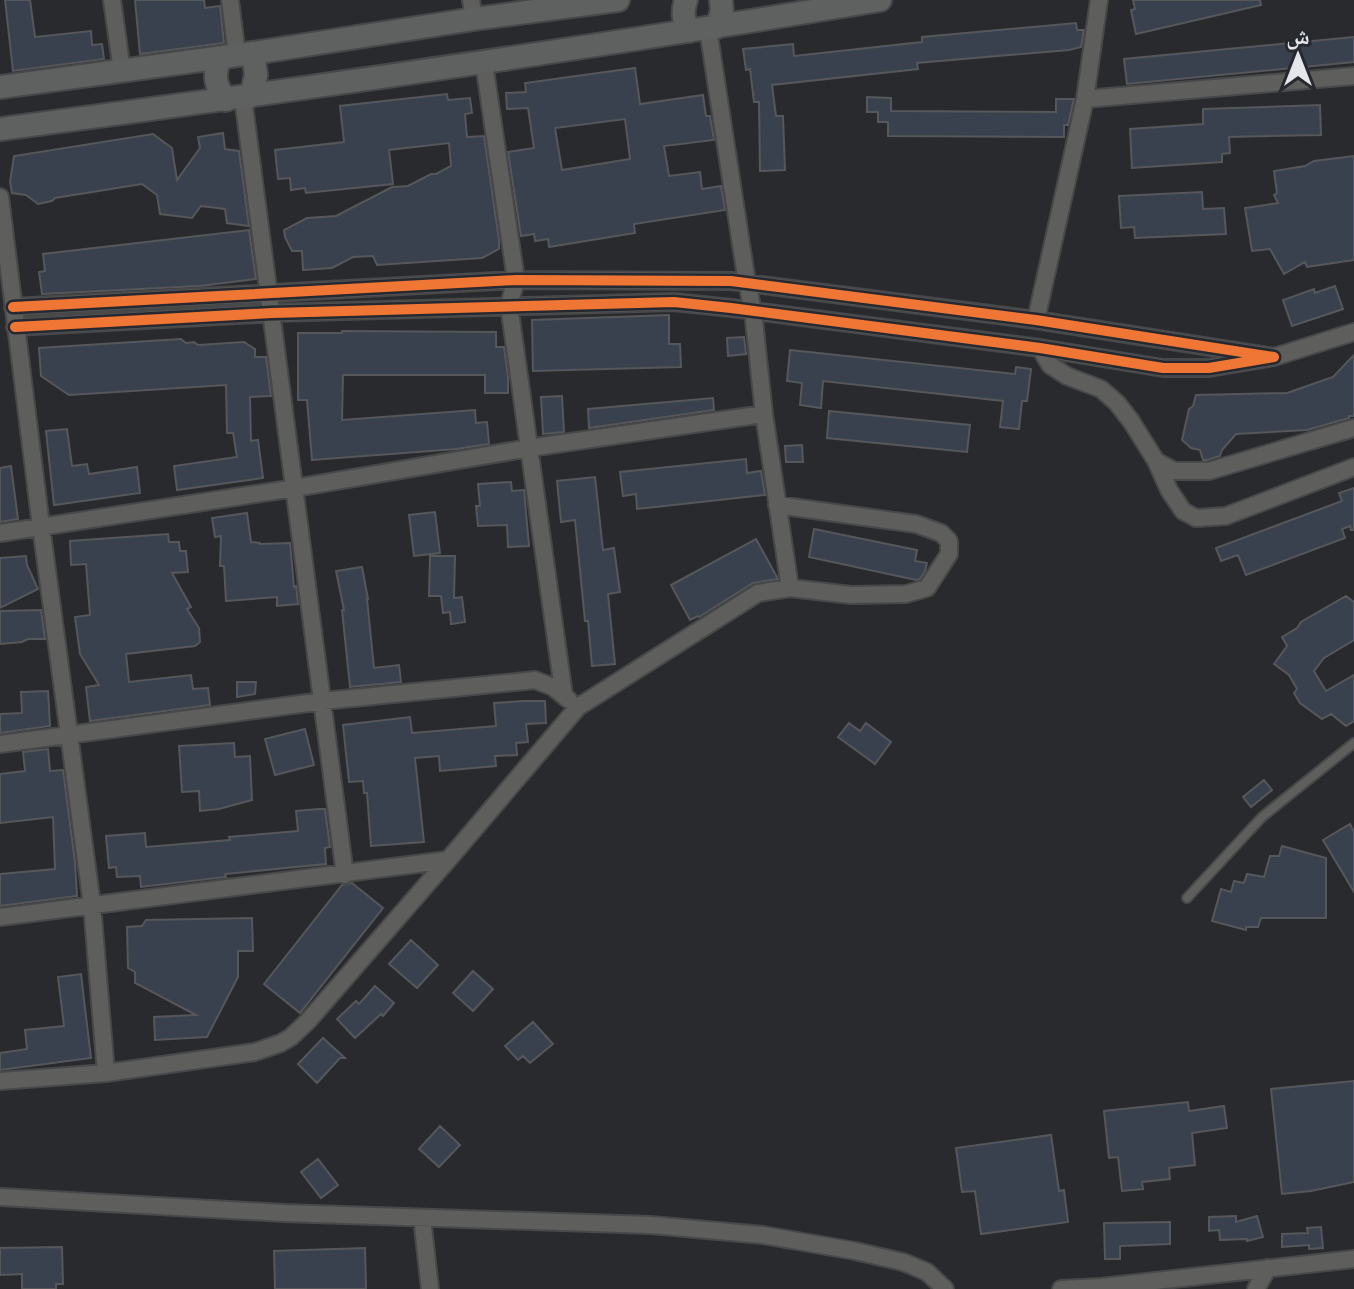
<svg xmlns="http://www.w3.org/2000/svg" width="1354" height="1289" font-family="Jost,'Noto Naskh Arabic',sans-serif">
<rect width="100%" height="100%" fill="#282a2d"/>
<path fill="#3a414e" stroke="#56575a" stroke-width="2" fill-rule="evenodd" d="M5,0H30L35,37L91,31L92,45L102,44L104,59L13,71Z
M135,0H204L205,8L220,6L224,43L140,54Z
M1133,0H1260L1261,5L1136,34L1131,10L1135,9Z
M1076,23L1077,30H1084L1081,47L1069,50L917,63L918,69L772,85L776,116H783L785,170L760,171L759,102H754L750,69L746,70L743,49L793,44L794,56L922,42V37Z
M1354,37V62L1127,84L1124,59Z
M635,68L640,104L703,95L706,116H710L714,140L664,146L669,176L700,172L702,189L721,186L725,210L634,224L635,233L549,247L548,239L535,241L534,234L521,236L508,152L534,148L528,108L507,109L506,93L526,92L525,83ZM625,119L630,159L562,170L555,128Z
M447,94L448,100L470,98L472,113L465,114L467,137L484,136L499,240V249L482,258L377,265L373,256L353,257L332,268L303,270L302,251H292L285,237L284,230L307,218L336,216L392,187L408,186L431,174H436L451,166L449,143L389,150L393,184L306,193L305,188L291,190L290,178L278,179L275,150L344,142L340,106Z
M867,97L891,98V111L1056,112V99H1074L1068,125H1064V137L888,136V122H878V112H867Z
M1320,105L1321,135L1229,137L1230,153L1222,154V162L1132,168L1130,129L1203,124V109Z
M223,133L225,149L239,151L249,226L227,223L225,209L201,206L192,218L160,214L157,195L142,184L55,198L52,201L38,204L26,195L12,193L10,182L14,156L153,134L172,148L177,180L200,148L198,137Z
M1354,156V260L1307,267L1305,262L1284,274L1270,249L1252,251L1245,208L1278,203L1274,195L1277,193L1274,171L1305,166L1314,161Z
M1202,192L1203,209L1224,208L1226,234L1135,238L1134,227L1121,228L1119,196Z
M249,230L256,279L200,286L42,294L39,272L45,271L43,254Z
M1335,286L1343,309L1292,326L1283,300L1314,289L1315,293Z
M669,315V344H680L681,367L533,371L532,320Z
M342,331L496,332V347H504L508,377V393H485V375H343L342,420L475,410L476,423L487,422L489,444L457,449L312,460L307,400H298V333H342Z
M744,337L746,354L728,356L727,338Z
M181,339L186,343L194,342L198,345L244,342L255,349V357H266L271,396L250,397L251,441L258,440L263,478L177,490L174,466L237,457L233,433H227L226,385L69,395L41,376L39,348Z
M790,350L1015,374L1016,367L1031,369L1027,401H1022L1019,429L1000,427L1003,401L823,381L821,408L800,405L802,383L787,381Z
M1354,355V416H1349V418L1307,430L1236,434L1222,450L1220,456L1207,460H1203L1200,450L1191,448L1182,440L1189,409L1193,406L1196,395L1287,393L1333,377Z
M562,396L564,432L543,434L541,397Z
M713,398L714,410L589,428L588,409Z
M829,411L970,425L967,452L827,438Z
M67,429L72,466L87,464L89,474L137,467L140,493L54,505L46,431Z
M802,445L803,462H786L785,446Z
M746,459L747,473L761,471L765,495L637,509L636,494L623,496L620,472Z
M11,466L18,519L0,522V468Z
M595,477L603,550L614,548L620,592L608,594L615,664L592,666L588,621H585L575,520L561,522L557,481Z
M511,482L512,491L524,490L529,546L508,547L507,525L478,526L476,506H480L478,484Z
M1354,488V530H1351L1350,526L1342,529L1345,538L1246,575L1238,555L1221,561L1216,548L1342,501L1339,493Z
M435,512L440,553L414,556L409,515Z
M247,513L251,542L260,543V544L290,543L294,587L296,586L298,604L277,606V597L226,601L224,566H220L221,536L215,537L212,518Z
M814,529L917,550L915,561L927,563L925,571L920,579L916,580L809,557Z
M168,534L169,542H179L180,551H186L188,572L172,573L191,607L187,609L199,628L200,642L195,646L126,654L129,682L191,675L193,689L208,688L210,705L90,721L86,687L99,685L80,654L75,617L90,615L86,564L71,565L70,541Z
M756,539L778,579L753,583L699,617L698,616L690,620L671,585Z
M26,556L27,565L38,589L0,608V558Z
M430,556H455L454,598L462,597L465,622L451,624L450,612L443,613L441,596H429Z
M362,567L368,599H367L374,668L399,665L401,682L350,687L342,610H344L336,571Z
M1346,596L1354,602V640L1324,658L1314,671L1326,691L1354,675V721L1346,726L1331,714L1322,719L1300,703L1294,693L1297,689L1289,675L1274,664L1287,646L1282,637L1297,628L1301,622Z
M41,610L45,639H28L22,642L0,644V611Z
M237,682H256L255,694L237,697Z
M48,691L50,726L0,733V714L22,713L21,692Z
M524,701H545L546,723L526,724L528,742L516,743L517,755L495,756L496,766L440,771L439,756L415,758L424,842L371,846L367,793H364L363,781L349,782L343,725L410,717L412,733L496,726L494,703Z
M849,723L860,731L866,723L891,742L875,764L838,737Z
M305,729L314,765L275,775L265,739Z
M234,743L235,757L250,756L252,800L219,809L200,811L199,791L182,792L179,746Z
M48,749L50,771L63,770L75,862L77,896L0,906V874L55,869L53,817L0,823V774L25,771L23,752Z
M1264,780L1272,790L1251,807L1243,797Z
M319,809H325L330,847L325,848L326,864L225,874L226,877L141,887L140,876L117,877L116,867L109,868L106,836L145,833L146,847L230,840L229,837L298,831L296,811Z
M1350,824L1354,832V892L1323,840Z
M1282,846L1326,858V918H1261L1258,927H1246V930L1212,921L1221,889L1231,892L1234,881L1244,883L1247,874L1264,877L1270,856H1279Z
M352,883L383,908L300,1013L264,984L342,885Z
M252,918L253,951H238V977L207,1037L155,1040L154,1017L196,1015L135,983V972L128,968L127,927L142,926L146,920Z
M411,940L438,965L417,988L389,964Z
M473,971L493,989L473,1011L453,993Z
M81,974L91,1058L0,1070V1053L27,1049L25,1030L64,1026L58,977Z
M375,986L394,1003L383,1016L381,1014L355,1038L337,1019L356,1001L359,1004Z
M533,1022L553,1044L530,1063L523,1056L518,1060L505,1046Z
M323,1038L345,1058H340L317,1083L298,1064Z
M1354,1081V1182L1311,1191L1282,1194L1271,1089Z
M1188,1102L1189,1111L1224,1106L1227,1128L1192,1133L1195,1165L1169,1168L1170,1179L1142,1182L1143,1189L1122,1191L1118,1157L1109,1158L1104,1111Z
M440,1126L460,1145L439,1167L419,1149Z
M1051,1135L1059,1191L1064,1190L1068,1222L981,1234L975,1191L962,1192L956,1148Z
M318,1159L338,1185L321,1198L301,1172Z
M1236,1216V1222L1257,1216L1263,1237L1247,1241V1239L1220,1240L1219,1230L1209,1231V1217Z
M1170,1222V1244L1120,1246V1259H1105L1104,1223Z
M1321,1227L1323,1248L1309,1249V1245L1282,1247V1234L1308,1233L1307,1228Z
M62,1247L63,1284H56V1289H22V1274L0,1275V1248Z
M365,1248L366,1289H275L274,1251Z"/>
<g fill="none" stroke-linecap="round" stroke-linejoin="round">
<defs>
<path id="lane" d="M1187,898L1262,817L1354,743"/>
<path id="street" d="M112,0L122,71
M230,0L237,56
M471,0L474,19
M708,29L747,283L753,311L764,414L790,588
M484,63L516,280L509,305L564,696
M243,98L345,875
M1085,99L1354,76
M0,197L41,526L92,905L106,1073
M13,307L516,280L731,281L1036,320L1274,357L1209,368H1163L1040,348L731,308L674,302L272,313L15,327
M1036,320L1085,99L1099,0
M1040,348L1050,365L1067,376L1101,389L1117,403L1131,421L1156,461L1174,471H1209L1354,428
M1274,357L1354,332
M1156,461L1169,490L1183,511L1196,518L1226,516L1354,467
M0,533L295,488L529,448L764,414
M0,744L323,701L535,680L553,687L569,700
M0,917L448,860
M0,1081L106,1073L255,1052L281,1043L291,1037L308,1021L448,860L578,707L758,593L790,588L851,595L906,594L927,588L949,554V541L941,533L916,524L777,505
M0,1197L284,1213L651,1225L763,1235L855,1251L903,1262L927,1272L945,1289
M422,1218L430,1289
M1061,1289L1101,1287L1354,1259
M1256,1289L1268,1268"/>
<path id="secondary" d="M686,0C682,12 683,20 689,31
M717,27L722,11L721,0
M220,58C213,75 215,86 226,100
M0,87L253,53L474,19L618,0
M251,96L256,75L253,53
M0,129C294,91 588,48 880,0"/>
</defs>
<use href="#lane" stroke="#47484a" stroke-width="12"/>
<use href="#street" stroke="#47484a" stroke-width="20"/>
<use href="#secondary" stroke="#47484a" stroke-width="26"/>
<use href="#lane" stroke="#5e5e5d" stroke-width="8"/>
<use href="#street" stroke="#5e5e5d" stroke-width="16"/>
<use href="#secondary" stroke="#5f6060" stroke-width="22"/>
<defs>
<path id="cycleway" d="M13,307L516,280L731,281L1036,320L1274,357L1209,368H1163L1040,348L731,308L674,302L272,313L15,327"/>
</defs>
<use href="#cycleway" stroke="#26292f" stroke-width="15"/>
<use href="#cycleway" stroke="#f07635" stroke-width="10"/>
</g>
<g transform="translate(1298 56)" stroke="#26292f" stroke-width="6" paint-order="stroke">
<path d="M0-6L14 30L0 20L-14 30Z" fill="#e4e6ea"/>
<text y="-12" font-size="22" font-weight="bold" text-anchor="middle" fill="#e4e6ea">ش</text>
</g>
</svg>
